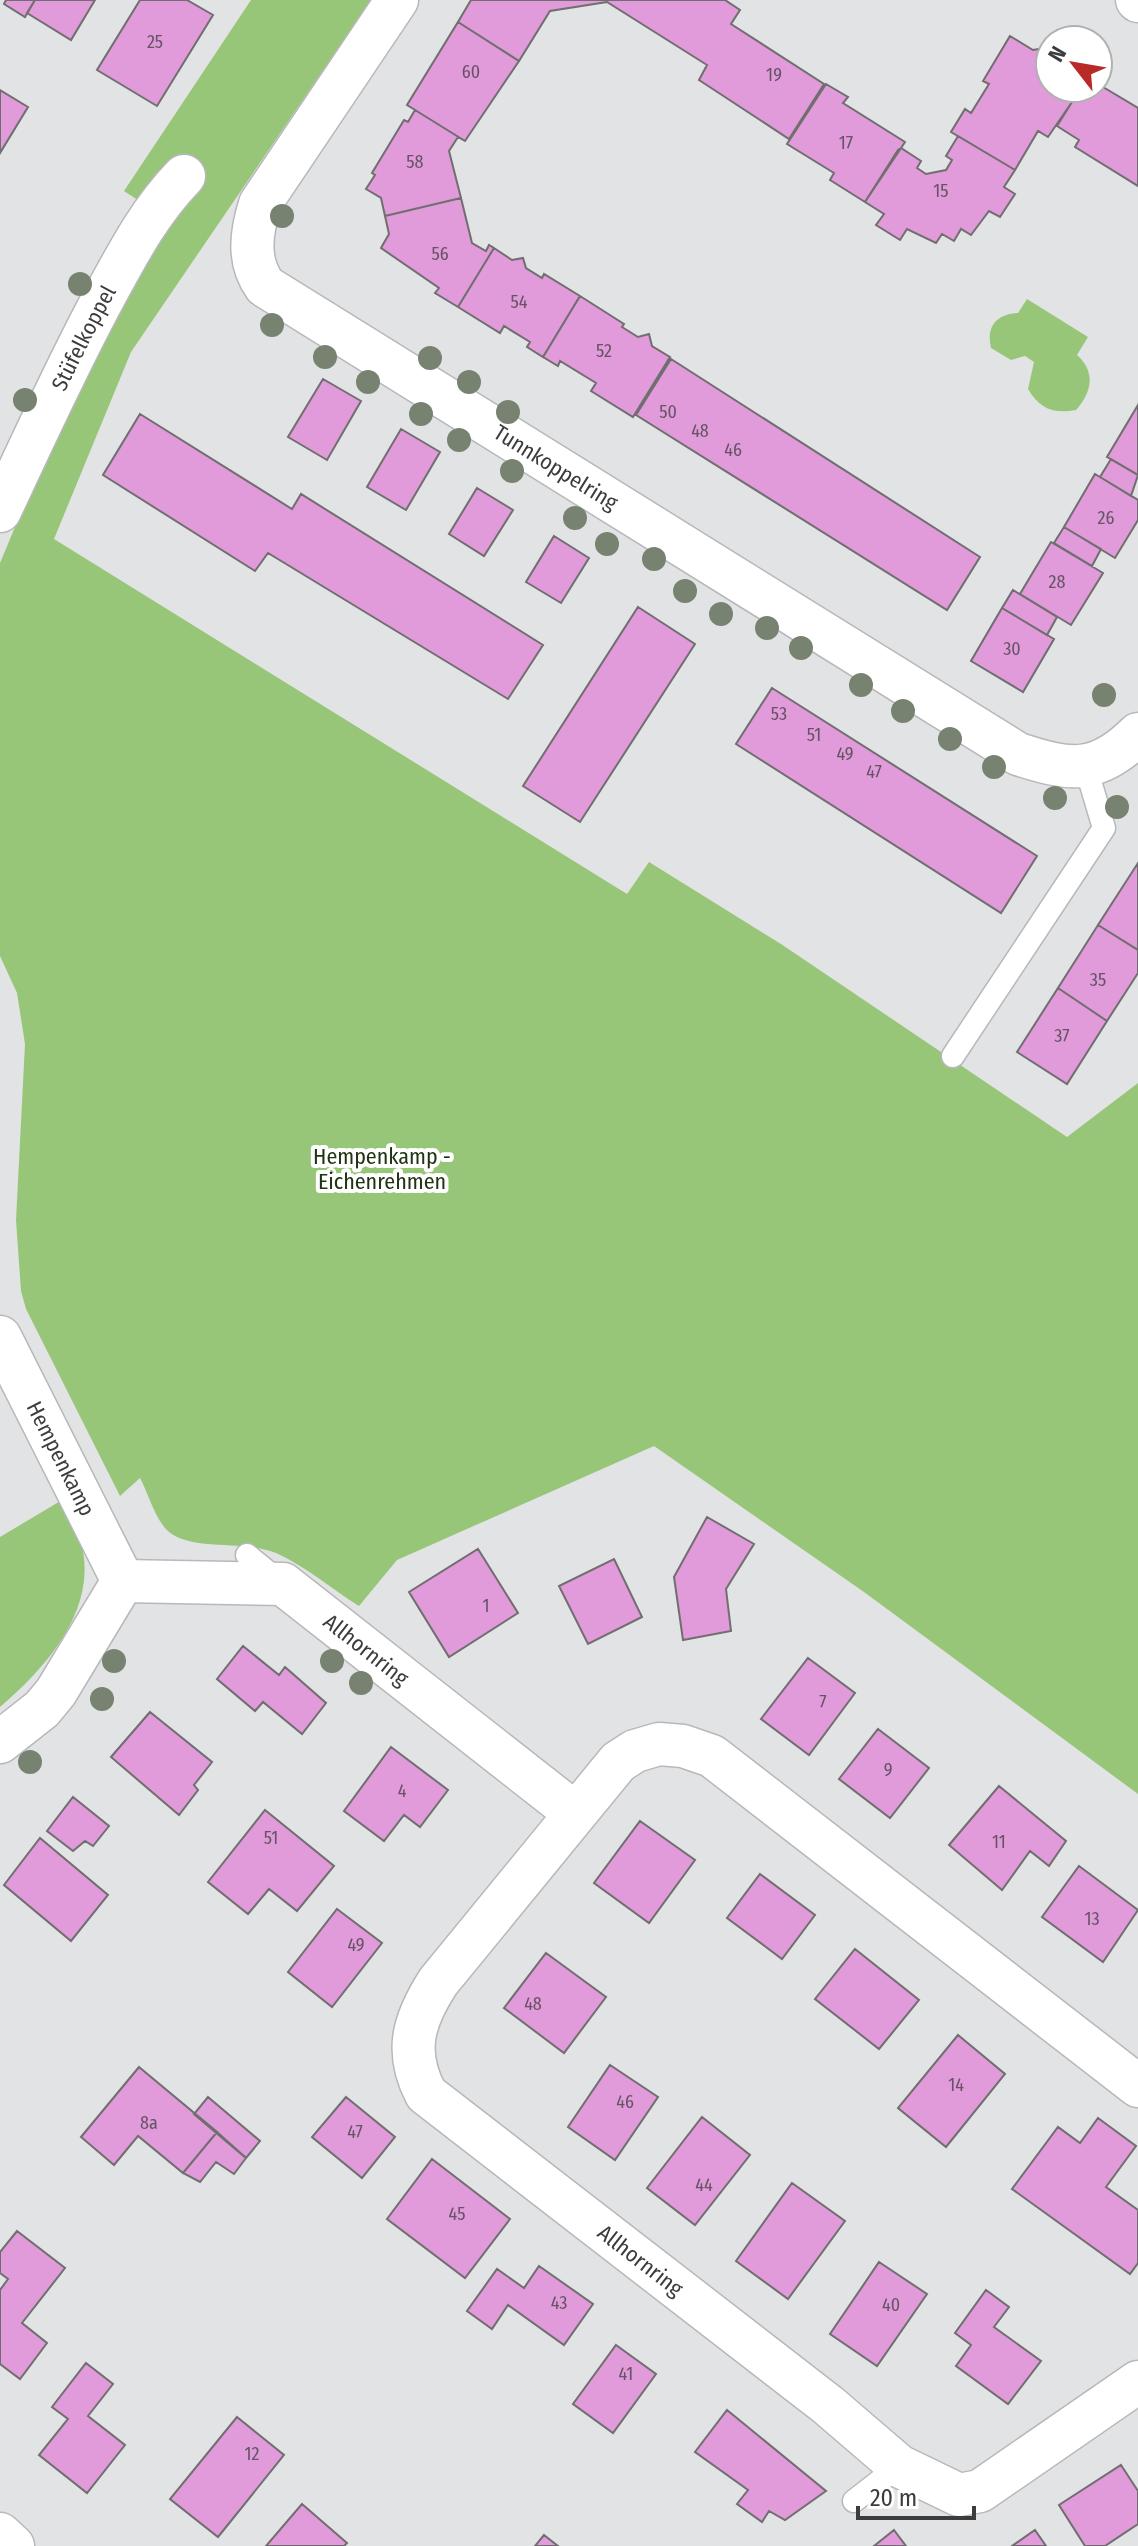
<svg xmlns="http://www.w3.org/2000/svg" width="1138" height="2546" font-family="'Fira Sans Condensed',sans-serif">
<rect width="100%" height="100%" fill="#e2e3e5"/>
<path fill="#98c679" d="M251,0H371L131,352L54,539L627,894L649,862L781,944L1067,1137L1138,1083V1794L864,1592L654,1446L397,1560L359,1606C332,1589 305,1566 276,1553C244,1539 186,1553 165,1528C154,1515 148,1493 140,1478L120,1496L26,1309L21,1291L16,1220L25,1044L17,993L0,956V563L79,374L167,219L124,191Z
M1027,299L1088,337L1077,355C1096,372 1092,392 1076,410C1053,414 1040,409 1028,389L1034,362L1025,356L1011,360L991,348C986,327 996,314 1018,313Z
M62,1500C67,1512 76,1525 80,1539C101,1606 47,1667 0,1707V1537Z"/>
<path fill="#e19ada" stroke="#706e6f" stroke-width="2" d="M6,0H35L25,17L4,4Z
M35,0H95L71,40L27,13Z
M140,0H187L213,15L157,106L97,70Z
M471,0H725L740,10L731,24L824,84L789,139L699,80L707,65L607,2L550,11L519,61L458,22Z
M458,22L519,61L465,141L407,105Z
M1010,36L1033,50L1044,48L1050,61V88H1065L1061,94L1072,102L1048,137L1038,131L1015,170L951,132L965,109L971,113L989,84L983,81Z
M826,84L848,97L843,103L905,142L865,202L830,180L834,173L787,144Z
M1098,84L1138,108V186L1075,147L1079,140L1057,126L1072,102L1061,94L1065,88H1098Z
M0,90L28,107L0,153Z
M415,110L465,141L458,137L449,151L461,198L385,216L381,198L366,189L375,175L372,173L404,120L408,122Z
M958,136L1015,170L1004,187L1015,194L1000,217L989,211L971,235L961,229L954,241L942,234L936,243L907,229L900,240L876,225L884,214L865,202L898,150L901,148L921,161L917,168L926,174L946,170L952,160L946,156Z
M461,198L472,243L486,251L489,245L494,248L458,307L435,293L439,288L381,248L389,234L385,216Z
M494,248L512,260L523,258L526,268L542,278L544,274L580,296L543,357L527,347L530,342L504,326L500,333L458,307Z
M580,296L624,324L622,327L638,337L649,334L652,346L670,357L633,417L591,391L596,383L560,361L558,366L543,357Z
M671,359L980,557L947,610L636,415Z
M323,379L361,401L327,460L288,437Z
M1138,405V475L1107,457Z
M140,414L292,509L301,494L543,645L508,699L268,553L255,571L103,475Z
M401,429L440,452L406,510L367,487Z
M1111,459L1138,475L1131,496L1100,477Z
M1095,474L1138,500V520L1115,558L1064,527Z
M477,488L513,510L484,556L449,534Z
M1064,527L1101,549L1092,566L1054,543Z
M554,536L589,558L561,603L526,582Z
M1051,542L1103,573L1071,625L1020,594Z
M1013,590L1057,617L1047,635L1002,608Z
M638,607L695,644L580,822L523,786Z
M1002,608L1054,639L1023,692L971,661Z
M772,688L1037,856L1001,913L736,744Z
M1138,863V950L1098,925Z
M1098,925L1138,950V973L1107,1021L1058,988Z
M1058,988L1107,1021L1067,1084L1017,1052Z
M707,1517L754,1544L726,1589L731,1631L683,1640L674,1577Z
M478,1549L518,1613L449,1657L409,1592Z
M614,1559L642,1617L588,1644L559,1586Z
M243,1646L279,1675L285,1667L326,1703L302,1734L263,1702L255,1711L217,1679Z
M808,1658L855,1693L809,1755L761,1719Z
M150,1712L212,1762L194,1785L198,1790L179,1815L111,1757Z
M878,1729L929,1768L890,1818L839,1779Z
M391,1747L448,1790L420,1827L404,1815L384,1841L344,1811Z
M999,1786L1066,1841L1049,1866L1030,1851L1002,1890L949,1845Z
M73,1797L109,1826L93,1846L85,1841L73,1851L47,1831Z
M265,1810L334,1866L297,1911L269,1889L248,1914L208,1882Z
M640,1821L695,1860L649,1923L594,1883Z
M40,1838L108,1895L71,1941L4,1885Z
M1079,1866L1138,1910L1103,1962L1042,1917Z
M760,1874L815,1915L782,1959L727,1918Z
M337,1909L382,1943L332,2007L288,1972Z
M855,1949L919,2000L879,2049L815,1999Z
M546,1953L606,1997L564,2053L504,2008Z
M958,2035L1005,2074L946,2147L898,2108Z
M610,2065L658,2097L615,2160L568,2127Z
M139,2067L217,2132L183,2173L138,2136L114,2165L81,2137Z
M208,2097L260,2141L246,2158L194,2114Z
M346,2097L395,2137L362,2178L312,2137Z
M702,2117L750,2155L695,2225L647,2188Z
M1098,2118L1136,2146L1106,2187L1138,2210V2263L1130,2274L1012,2189L1058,2127L1080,2143Z
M217,2132L246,2158L234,2174L216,2162L200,2182L183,2173Z
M432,2159L510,2219L465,2278L387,2219Z
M792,2183L845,2221L788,2299L736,2261Z
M17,2231L65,2268L22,2323L47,2343L20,2379L0,2364V2290L8,2279L0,2273V2252Z
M879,2262L927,2294L877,2366L830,2334Z
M539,2266L593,2304L564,2345L508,2305L492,2329L467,2311L497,2269L524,2288Z
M986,2290L1009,2307L994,2327L1041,2361L1008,2404L956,2366L971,2345L955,2333Z
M616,2345L656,2374L613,2433L573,2404Z
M86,2363L113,2384L88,2416L125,2445L87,2493L39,2455L68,2419L52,2407Z
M727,2410L826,2491L785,2520L769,2511L762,2522L737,2504L748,2490L695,2452Z
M237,2417L284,2455L218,2537L170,2499Z
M1121,2465L1138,2491V2524L1105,2546H1085L1059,2505Z
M302,2504L347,2543L344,2546H266Z
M894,2530L906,2546H874Z
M1035,2530L1046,2546H1012Z
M544,2535L558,2546H535Z"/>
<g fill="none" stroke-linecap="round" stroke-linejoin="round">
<defs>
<path id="lane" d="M953,1056L1104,828L1086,768
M247,1555L280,1582
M854,2501L899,2466"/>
<g id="street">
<path id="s1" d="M397,0L260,204C251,233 247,261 265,286L1018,754C1070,771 1097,775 1138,734"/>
<path d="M1137,0L1138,1"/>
<path id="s2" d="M0,511C33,440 66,368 103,299C127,255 149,212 184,176"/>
<path id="s3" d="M0,1337L123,1581"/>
<path id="s4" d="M123,1581L283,1584L575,1813"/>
<path d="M0,1742L42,1709L56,1692L123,1581"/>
<path id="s5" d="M1138,2086L712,1756L683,1746L659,1744L635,1751L618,1762L438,1982C413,2021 404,2052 426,2094L828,2405L899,2466L959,2495L980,2491L1138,2382"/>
<path d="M0,2534L13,2546"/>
</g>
</defs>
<use href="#lane" stroke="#b8b8bb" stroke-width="25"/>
<use href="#street" stroke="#b8b8bb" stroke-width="45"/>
<use href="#lane" stroke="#fff" stroke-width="22"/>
<use href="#street" stroke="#fff" stroke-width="42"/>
</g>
<g fill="#778271">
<circle cx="282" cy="216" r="12"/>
<circle cx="80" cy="284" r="12"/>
<circle cx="272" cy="325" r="12"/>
<circle cx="325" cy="357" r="12"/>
<circle cx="430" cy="358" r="12"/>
<circle cx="368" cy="382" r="12"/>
<circle cx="469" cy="382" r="12"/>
<circle cx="25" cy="400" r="12"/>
<circle cx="508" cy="412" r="12"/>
<circle cx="421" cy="414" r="12"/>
<circle cx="459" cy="440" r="12"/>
<circle cx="512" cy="471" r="12"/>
<circle cx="575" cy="518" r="12"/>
<circle cx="607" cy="544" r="12"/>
<circle cx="654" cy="559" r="12"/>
<circle cx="685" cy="591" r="12"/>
<circle cx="721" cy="614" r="12"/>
<circle cx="767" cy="628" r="12"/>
<circle cx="801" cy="648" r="12"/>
<circle cx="861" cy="685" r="12"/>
<circle cx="1104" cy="695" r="12"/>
<circle cx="903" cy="711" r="12"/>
<circle cx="950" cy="739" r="12"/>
<circle cx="994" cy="767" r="12"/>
<circle cx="1055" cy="798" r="12"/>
<circle cx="1117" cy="807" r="12"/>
<circle cx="114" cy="1661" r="12"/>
<circle cx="332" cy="1661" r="12"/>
<circle cx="361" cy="1683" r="12"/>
<circle cx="102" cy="1699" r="12"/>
<circle cx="30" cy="1762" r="12"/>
</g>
<g text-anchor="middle" stroke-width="8" stroke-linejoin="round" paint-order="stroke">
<g font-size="18" fill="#655464">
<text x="155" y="48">25</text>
<text x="471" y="78">60</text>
<text x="774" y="81">19</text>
<text x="846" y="149">17</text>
<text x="415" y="168">58</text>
<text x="941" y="197">15</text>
<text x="440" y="260">56</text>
<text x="519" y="308">54</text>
<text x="604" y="357">52</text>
<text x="668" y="418">50</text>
<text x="700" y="437">48</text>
<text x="733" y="456">46</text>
<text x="1106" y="524">26</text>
<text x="1057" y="588">28</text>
<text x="1012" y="655">30</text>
<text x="779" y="720">53</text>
<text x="814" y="741">51</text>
<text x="845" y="760">49</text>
<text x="874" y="778">47</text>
<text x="1098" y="986">35</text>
<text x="1062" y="1042">37</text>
<text x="486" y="1612">1</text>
<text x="823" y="1708">7</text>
<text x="888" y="1776">9</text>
<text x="402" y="1797">4</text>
<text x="271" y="1844">51</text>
<text x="999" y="1848">11</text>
<text x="1092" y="1925">13</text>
<text x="356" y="1951">49</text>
<text x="533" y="2010">48</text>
<text x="956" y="2091">14</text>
<text x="625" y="2108">46</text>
<text x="149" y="2129">8a</text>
<text x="355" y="2138">47</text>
<text x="704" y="2191">44</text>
<text x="457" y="2220">45</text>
<text x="559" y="2309">43</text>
<text x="891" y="2311">40</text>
<text x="626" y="2380">41</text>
<text x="252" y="2460">12</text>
</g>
<g font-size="22" fill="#3c3c3d" stroke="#fff">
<text dy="8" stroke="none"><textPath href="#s2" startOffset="192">Stüfelkoppel</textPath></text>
<text dy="8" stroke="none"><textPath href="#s1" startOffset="674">Tunnkoppelring</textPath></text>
<text dy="8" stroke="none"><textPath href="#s3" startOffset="136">Hempenkamp</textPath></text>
<text dy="8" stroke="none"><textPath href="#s4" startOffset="266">Allhornring</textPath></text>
<text dy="8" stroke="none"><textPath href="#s5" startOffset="1314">Allhornring</textPath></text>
</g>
<g font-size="22" fill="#203312" stroke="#fff">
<text x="382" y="1164">Hempenkamp -<tspan x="382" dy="25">Eichenrehmen</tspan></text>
</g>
</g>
<g transform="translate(1074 64) rotate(301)"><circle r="38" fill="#ffffff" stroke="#b1b1b1" stroke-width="2"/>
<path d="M0-6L14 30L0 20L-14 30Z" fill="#b82928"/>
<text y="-12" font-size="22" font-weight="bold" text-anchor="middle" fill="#3c3c3d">N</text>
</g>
<path d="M858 2506v12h116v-12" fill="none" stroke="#3c3c3d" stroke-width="4"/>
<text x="870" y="2506" font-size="24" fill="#3c3c3d" stroke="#ffffff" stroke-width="6" paint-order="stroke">20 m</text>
</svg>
